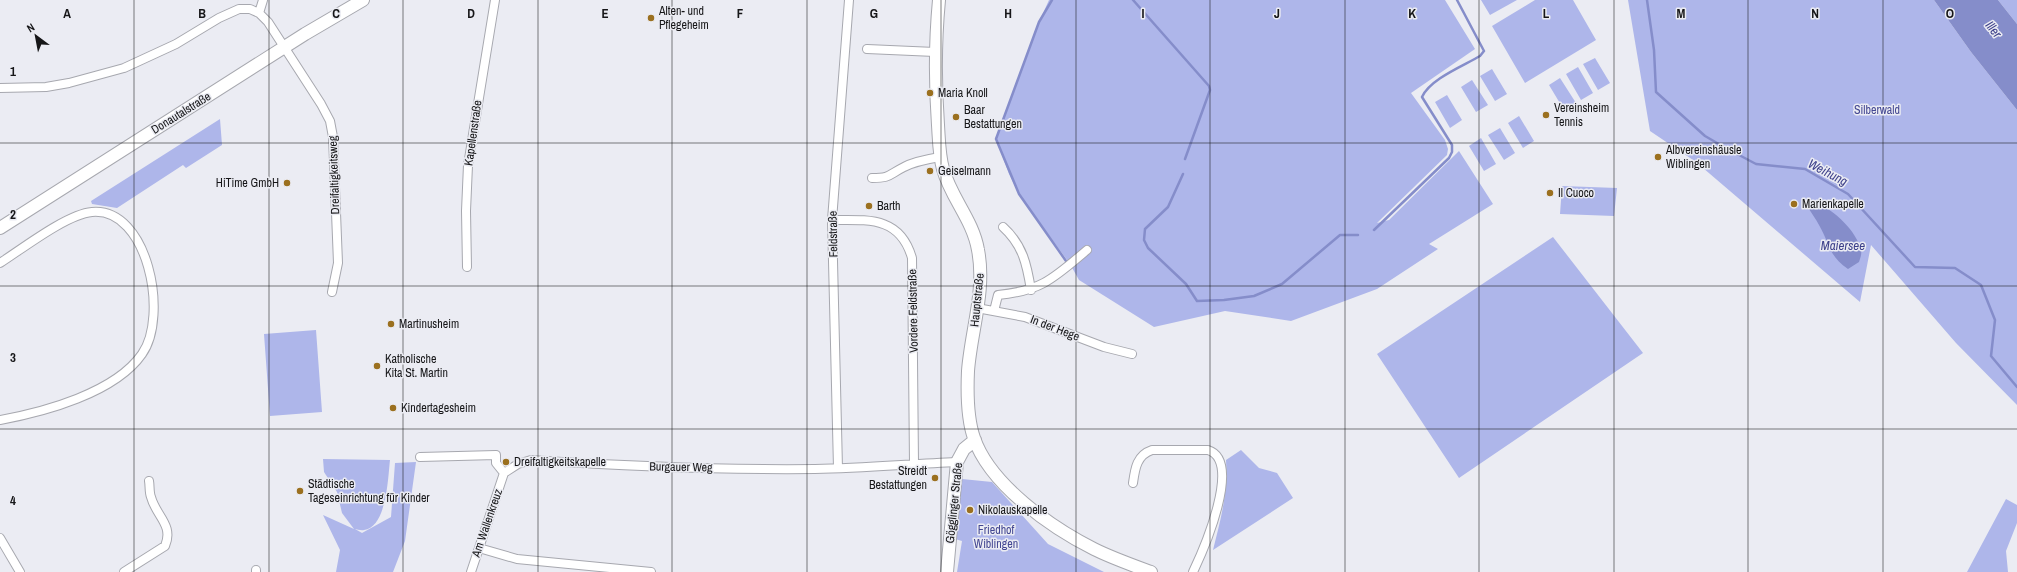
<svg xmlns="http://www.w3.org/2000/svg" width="2017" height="572" font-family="'Archivo Narrow',sans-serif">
<rect width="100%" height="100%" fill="#ebecf3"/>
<path fill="#aeb6ea" d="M1049,0H1445L1475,49L1411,93L1445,140L1448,149L1447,155L1377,223L1389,220L1459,151L1493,204L1429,244L1438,249L1377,289L1291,321L1225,311L1154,327L1079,280L1070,264L1020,196L1009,174L996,139L1039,22Z
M1481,0H1517L1490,15Z
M1535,0H1573L1596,40L1525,83L1492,26Z
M1628,0H1934L1971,52L2017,110V405L1956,343L1871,245L1860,302L1696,162L1650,131Z
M1998,0H2017V24Z
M1595,58L1610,83L1598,90L1583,64Z
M1578,67L1593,93L1581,100L1566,74Z
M1492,69L1507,94L1495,101L1480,76Z
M1560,78L1576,103L1564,110L1549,85Z
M1472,80L1488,105L1476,112L1461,87Z
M1447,95L1462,120L1450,128L1435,102Z
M1519,116L1534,141L1523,148L1508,123Z
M220,119L222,145L186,168L183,165L117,208L92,204L91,201Z
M1500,128L1515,153L1504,160L1488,135Z
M1481,138L1496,164L1484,171L1469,146Z
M1562,186L1617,188L1614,216L1560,214Z
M1553,237L1643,353L1459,478L1377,354Z
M316,330L322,412L270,416L264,334Z
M1241,450L1259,468L1277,473L1293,498L1213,550C1221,518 1228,493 1226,460Z
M323,459L390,460C388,477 387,527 364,530C361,531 357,529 355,529L362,533L391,517L395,463L416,462L405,541L393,572H336L340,550L323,515L354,529L342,513L337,492L324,472Z
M962,479L992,482L1048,544L1104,572H957L962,541L955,539Z
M2006,499L2017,505V523L2006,551L2008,572H1967Z"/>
<path fill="#858dca" d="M1934,0H1998L2017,24V110L1971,52Z
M1817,204C1834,209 1857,232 1861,250C1862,254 1860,259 1859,262L1848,269C1828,255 1830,244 1819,225C1816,219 1812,214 1809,209Z"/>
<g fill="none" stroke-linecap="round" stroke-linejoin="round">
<path stroke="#858dca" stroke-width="2.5" d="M1052,0L1039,22L996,139L1019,194L1066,261
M1133,0L1209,86L1210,90L1185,159
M1647,0L1654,50L1656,92L1705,136L1724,147L1756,164L1805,169L1848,194L1915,267L1955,268L1981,285L1995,320L1991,356L2017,387
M1183,174L1168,207L1145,229L1144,240L1148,248L1186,284L1197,301L1224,300L1254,296L1282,284L1340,235H1358
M1374,230L1449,158L1452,152V145L1422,97C1430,79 1463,66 1480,56L1484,51L1457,0"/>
<defs>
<path id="street" d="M259,13L263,0
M867,49L935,52
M0,88L46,87L69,83L124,68L176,44L219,18L239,9H250L259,13L268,22L321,104L330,121L333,137L338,263L332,292
M872,178C891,178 888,175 904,167C915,161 928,159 940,157
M832,220C868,220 900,216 912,258L914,464
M1003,227C1023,245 1027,265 1031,290
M0,263C22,249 67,214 92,212C148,207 169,316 142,354C115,393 44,412 0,420
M467,267L466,211L468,165L495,0
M977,308L1025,317L1104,347L1132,354
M994,311L998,295C1042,291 1055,277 1087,250
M420,457L496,455V463L504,473L518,464L531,460C625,466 721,470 815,469C863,468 910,464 957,462
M838,468L832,220L849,0
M1133,483C1135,468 1137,455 1152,450H1208C1243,461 1203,551 1193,572
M0,538L20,572
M479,548L517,559L651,572
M256,570V572
M124,572L165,546C174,525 156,516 151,497C149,492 150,486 149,481
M471,572L504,473"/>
<path id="secondary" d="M939,0C935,42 935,83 938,125C939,140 939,155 943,169C951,198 973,220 978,250C986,290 971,331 968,371C967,393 967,418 974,438C990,485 1052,528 1094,549C1112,558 1132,565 1151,572
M0,228L305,34L363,0
M947,572L957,462L964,449L975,440"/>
</defs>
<use href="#street" stroke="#a7a8af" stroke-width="10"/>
<use href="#secondary" stroke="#a7a8af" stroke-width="14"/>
<use href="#street" stroke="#fff" stroke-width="8"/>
<use href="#secondary" stroke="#fff" stroke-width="12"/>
</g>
<path fill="none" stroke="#161618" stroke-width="1" stroke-opacity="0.55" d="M134,0V572M269,0V572M403,0V572M538,0V572M672,0V572M807,0V572M941,0V572M1076,0V572M1210,0V572M1345,0V572M1479,0V572M1614,0V572M1748,0V572M1883,0V572M0,143H2017M0,286H2017M0,429H2017"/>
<g fill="#9b701f" stroke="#ebecf3" stroke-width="1.5">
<circle cx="651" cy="18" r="4"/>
<circle cx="930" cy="93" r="4"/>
<circle cx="1546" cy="115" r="4"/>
<circle cx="956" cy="117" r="4"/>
<circle cx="1658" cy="157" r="4"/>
<circle cx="930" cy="171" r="4"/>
<circle cx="287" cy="183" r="4"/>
<circle cx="1550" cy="193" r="4"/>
<circle cx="1794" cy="204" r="4"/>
<circle cx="869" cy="206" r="4"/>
<circle cx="391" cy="324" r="4"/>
<circle cx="377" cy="366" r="4"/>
<circle cx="393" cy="408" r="4"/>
<circle cx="506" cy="462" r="4"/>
<circle cx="935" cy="478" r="4"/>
<circle cx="300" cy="491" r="4"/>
<circle cx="970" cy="510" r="4"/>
</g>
<g text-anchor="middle" stroke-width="3" stroke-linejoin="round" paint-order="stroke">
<g font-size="12" fill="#161618" stroke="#ebecf3" text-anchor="start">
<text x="659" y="15">Alten- und<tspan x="659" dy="14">Pflegeheim</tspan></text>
<text x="938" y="97">Maria Knoll</text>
<text x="1554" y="112">Vereinsheim<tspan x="1554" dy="14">Tennis</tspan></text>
<text x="964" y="114">Baar<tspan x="964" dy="14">Bestattungen</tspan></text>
<text x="1666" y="154">Albvereinshäusle<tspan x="1666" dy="14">Wiblingen</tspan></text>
<text x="938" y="175">Geiselmann</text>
<text x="279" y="187" text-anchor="end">HiTime GmbH</text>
<text x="1558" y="197">Il Cuoco</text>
<text x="1802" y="208">Marienkapelle</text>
<text x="877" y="210">Barth</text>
<text x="399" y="328">Martinusheim</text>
<text x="385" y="363">Katholische<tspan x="385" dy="14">Kita St. Martin</tspan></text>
<text x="401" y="412">Kindertagesheim</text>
<text x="514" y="466">Dreifaltigkeitskapelle</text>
<text x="927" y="475" text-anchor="end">Streidt<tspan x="927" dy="14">Bestattungen</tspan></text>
<text x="308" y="488">Städtische<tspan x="308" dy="14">Tageseinrichtung für Kinder</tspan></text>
<text x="978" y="514">Nikolauskapelle</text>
</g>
<g font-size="12" fill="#434792" stroke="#ebecf3">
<text x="1877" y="114">Silberwald</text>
<text x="996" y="534">Friedhof<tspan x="996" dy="14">Wiblingen</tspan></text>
</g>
<g font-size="12" fill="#161618" stroke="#ebecf3">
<text transform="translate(181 113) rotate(-32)" y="4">Donautalstraße</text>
<text transform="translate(473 133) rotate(-82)" y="4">Kapellenstraße</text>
<text transform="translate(334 175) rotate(-92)" y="4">Dreifaltigkeitsweg</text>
<text transform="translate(833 234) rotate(-91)" y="4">Feldstraße</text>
<text transform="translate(977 300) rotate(-84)" y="4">Hauptstraße</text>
<text transform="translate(913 311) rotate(-91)" y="4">Vordere Feldstraße</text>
<text transform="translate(1055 328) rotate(21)" y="4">In der Hege</text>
<text transform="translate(681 467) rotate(1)" y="4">Burgauer Weg</text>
<text transform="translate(954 503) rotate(-84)" y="4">Gögglinger Straße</text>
<text transform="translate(487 523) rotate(-71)" y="4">Am Wallenkreuz</text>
</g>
<g font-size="13" font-style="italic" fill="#3d408a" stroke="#ebecf3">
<text transform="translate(1994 29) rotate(51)" y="5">Iller</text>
<text transform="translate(1828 172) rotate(28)" y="5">Weihung</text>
<text x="1843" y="250">Maiersee</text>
</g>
</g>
<g font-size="13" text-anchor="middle" font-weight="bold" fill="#161618" stroke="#ebecf3" stroke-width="3" stroke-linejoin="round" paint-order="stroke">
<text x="67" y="18">A</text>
<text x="202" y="18">B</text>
<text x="336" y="18">C</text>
<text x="471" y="18">D</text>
<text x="605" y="18">E</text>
<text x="740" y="18">F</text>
<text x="874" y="18">G</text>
<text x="1008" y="18">H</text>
<text x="1143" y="18">I</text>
<text x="1277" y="18">J</text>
<text x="1412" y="18">K</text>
<text x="1546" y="18">L</text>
<text x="1681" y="18">M</text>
<text x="1815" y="18">N</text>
<text x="1950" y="18">O</text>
<text x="13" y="76">1</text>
<text x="13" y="219">2</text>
<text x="13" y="362">3</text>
<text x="13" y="505">4</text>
</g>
<g transform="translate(36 36) rotate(328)" stroke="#ebecf3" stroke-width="3" paint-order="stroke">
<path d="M0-3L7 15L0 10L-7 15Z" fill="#161618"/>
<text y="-6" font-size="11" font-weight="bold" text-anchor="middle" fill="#161618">N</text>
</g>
</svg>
